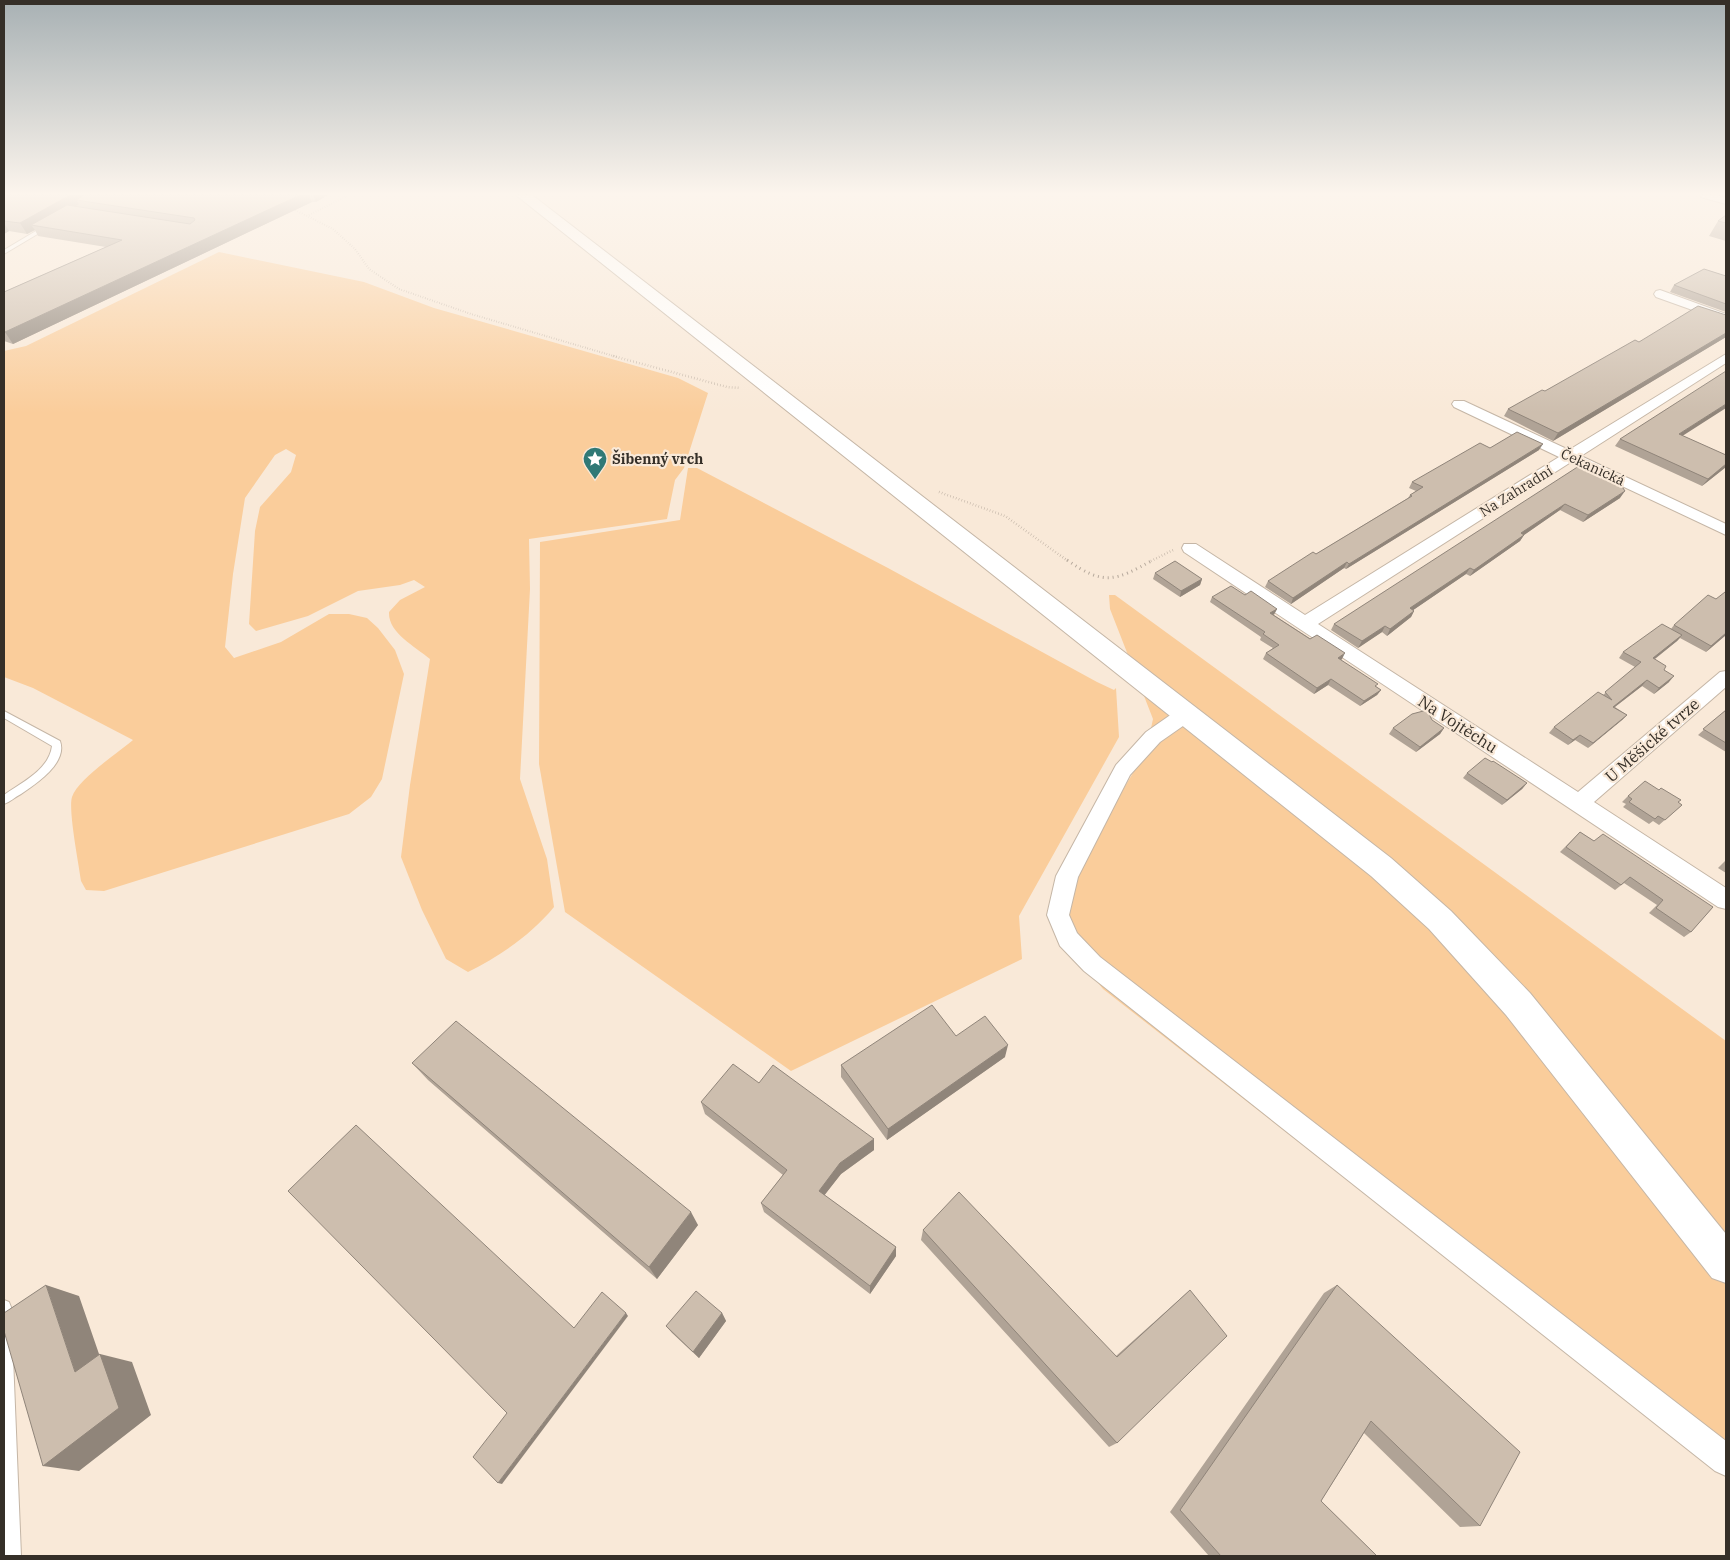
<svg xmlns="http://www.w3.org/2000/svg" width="1730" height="1560" font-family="'IBM Plex Serif',serif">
<rect width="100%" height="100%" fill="#f9e9d8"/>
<path fill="#facd9b" d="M219,252L364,282L434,308L678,378L708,393L684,468L675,480L667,519L529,539L530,589L520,779L547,859L554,907C531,935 500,956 468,972L446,959L422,910L401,857L410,785L430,659C415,646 388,633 389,612L400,600L425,587L414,580L400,585L358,591L308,616L256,631L249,624L255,531L260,507L291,472L296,455L286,449L275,455L245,498L233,574L225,647L234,658L281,642L329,614H349L367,618L378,628L395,650L404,674L382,779L371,797L349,814L104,891L86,890L81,881C79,865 68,810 72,797C78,779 119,752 133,740L33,688L4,677V351L26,346Z
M688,468H697L888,568L1097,682L1114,690L1116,688L1119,737L1019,916L1022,959L791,1071L565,912L539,764L540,542L680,520Z
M1109,595H1115L1726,1041V1476L1103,989L1077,957L1065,892L1092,842L1146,751L1153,719L1110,609Z"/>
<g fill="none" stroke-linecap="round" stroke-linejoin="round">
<defs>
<path id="service" d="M46,225L51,226L4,254V250Z
M4,711L60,741C68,763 36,784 21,794C15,797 10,802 4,804V795C22,782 49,770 52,746L4,718Z
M4,1300L9,1302L11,1307L21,1556H5Z"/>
<path id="minor" d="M1700,195H1716L1726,198V204L1701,197Z
M1660,290L1726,314V322L1656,297L1654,294L1656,291Z
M1726,354V363L1581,456L1726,524V535L1571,462L1318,624L1578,792L1720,672L1726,671V687L1594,802L1726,888V909L1718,907L1184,552L1182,548L1184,544H1196L1305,615L1559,457L1454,407L1452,404L1454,401H1464L1569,450Z
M1186,707L1193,709L1195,714L1193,719L1160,742L1130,775L1078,877L1069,915L1077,933L1100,957L1726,1441V1476L1715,1471L1084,971L1060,946L1047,915L1056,876L1116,765L1146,732L1179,709Z"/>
<path id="secondary" d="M516,195H532L1391,858L1451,911L1530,993L1726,1234V1283L1712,1278L1506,1015L1429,929L1371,876Z"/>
</defs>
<use href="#service" stroke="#c5b6a6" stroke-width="2"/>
<use href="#minor" stroke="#c5b6a6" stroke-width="2"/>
<use href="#secondary" stroke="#c5b6a6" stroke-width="2"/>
<path stroke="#b6a99c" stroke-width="2" stroke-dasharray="0.5 2" stroke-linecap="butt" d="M293,209L333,229L355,249L369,269L399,289L471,314L617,357
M309,215L349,195"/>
<path stroke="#b6a99c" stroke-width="2.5" stroke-dasharray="0.5 2.5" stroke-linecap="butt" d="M613,356L727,387L740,388
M939,492L1005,516L1068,561
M1151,561L1173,550"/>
<path stroke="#b6a99c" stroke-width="3" stroke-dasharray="1 4" stroke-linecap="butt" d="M1067,560C1104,586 1115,581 1153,560"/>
<use href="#service" fill="#fff" fill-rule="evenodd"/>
<use href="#minor" fill="#fff" fill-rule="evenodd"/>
<use href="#secondary" fill="#fff" fill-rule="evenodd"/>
</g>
<path fill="#b0a396" d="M4,195H328L316,202H312L13,344L4,341V292L106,247L38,236L35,230L27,234L9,231L4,234Z
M1726,215V241L1709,236L1718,221Z
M1726,276V312L1670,292L1674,285Z
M1726,315V337L1553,441L1504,416L1508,409L1545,391L1639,342Z
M1682,436L1726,467L1702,486L1615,446L1620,439Z
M1490,448L1539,450L1346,569L1344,568L1291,604L1265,587L1268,581L1316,554L1408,498L1410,495L1416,491L1409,488L1412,482Z
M1583,468L1620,498L1583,522L1560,510L1524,535L1520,541L1470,576L1466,574L1413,610L1414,611L1411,617L1387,636L1382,632L1358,648L1331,630L1334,624Z
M1155,573L1202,579L1200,585L1180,597L1153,579Z
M1245,595L1277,609L1274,615L1342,659L1341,660L1381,690L1377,695L1360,706L1328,685L1314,694L1263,659L1266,653L1273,648L1260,640L1261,637L1210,602L1212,597Z
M1674,625L1726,635L1706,652L1680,638L1677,641L1655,659L1664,670L1669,682L1654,694L1642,686L1615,707L1627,715L1622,720L1588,748L1575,740L1568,745L1549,733L1554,727L1603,695L1635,667L1619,658L1623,652L1671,629Z
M1726,710V752L1698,735Z
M1393,728H1444L1440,734L1416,752L1389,734Z
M1467,773L1527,783L1522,789L1502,805L1463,778Z
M1628,796L1678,802L1682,805L1659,825L1653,821L1649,824L1623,807L1626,804L1622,802Z
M1580,832L1594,841L1713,907L1691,932L1684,937L1649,913L1657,905L1624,883L1615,890L1560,852Z
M1726,860V873L1718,868Z
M956,1036L1005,1057L887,1140L841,1077V1065Z
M412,1063L698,1225L657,1279L428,1080Z
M759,1083L874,1139V1150L841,1174L824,1195L896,1247V1256L870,1294L764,1212L761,1203L783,1175L705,1114L701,1102Z
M923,1230L1116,1356L1190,1290L1117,1443L1109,1447L921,1240Z
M1337,1285L1480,1526L1460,1527L1364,1433L1321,1501L1377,1556H1209L1170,1512L1324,1293Z
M722,1313L726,1321L699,1358L672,1333L666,1326Z"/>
<path fill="#90857a" d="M70,195H94L76,200L79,204L40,227L31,225L35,230L27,234L20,223Z
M300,195H309L312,202L13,344L5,332Z
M313,195H328L316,202Z
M4,223L9,231L4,234Z
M1726,333V337L1553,441L1558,433Z
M1726,404V408L1673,442L1679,434Z
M1543,444L1539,450L1346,569L1349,564Z
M1726,464V467L1702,486L1708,479Z
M1625,491L1620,498L1583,522L1588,515Z
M1565,504L1560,510L1524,535L1520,541L1470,576L1474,570L1521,533Z
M1347,562L1344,568L1291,604L1293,598Z
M1470,568L1466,574L1406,615L1410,608Z
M1202,579L1200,585L1180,597L1181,591Z
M1277,609L1274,614L1268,619L1270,613Z
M1414,611L1411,617L1387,636L1390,629Z
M1385,626L1382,632L1358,648L1362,641Z
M1726,633V635L1706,652L1711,646Z
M1682,635L1677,641L1648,664L1653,658Z
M1345,653L1342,659L1335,664L1338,658Z
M1674,676L1669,682L1654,694L1659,688Z
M1331,679L1328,685L1314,694L1317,688Z
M1647,680L1642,686L1608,712L1613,707Z
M1381,690L1377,695L1360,706L1364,701Z
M1627,715L1622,720L1588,748L1593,743Z
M1444,728L1440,734L1416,752L1420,747Z
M1580,735L1575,740L1568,745L1573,740Z
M1527,783L1522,789L1502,805L1507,800Z
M1008,1045L1005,1057L887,1140L888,1129Z
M874,1139V1150L841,1174L820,1201L819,1191L840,1163Z
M691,1212L698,1225L657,1279L649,1267Z
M896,1247V1256L870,1294V1286Z
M46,1285L79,1296L108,1380L75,1372Z
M626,1313L628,1316L502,1484L498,1483Z
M722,1313L726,1321L699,1358L693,1352Z
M100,1354L132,1362L151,1415L79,1471L43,1466Z"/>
<path fill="#cdbeae" stroke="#90857a" d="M4,195H70L20,223L4,221Z
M85,195H300L5,332L4,331V292L122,240L31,225L67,205L190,224L195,220L194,218L76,200Z
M1726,215V223L1718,221Z
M1704,269L1726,276V304L1674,285Z
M1698,306L1726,315V333L1558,433L1508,409L1542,390L1545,391L1635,340L1639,342Z
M1726,371V404L1679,434L1726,455V464L1708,479L1620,439Z
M1517,432L1543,444L1349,564L1347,562L1293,598L1268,581L1313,552L1316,554L1412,496L1410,495L1423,487L1412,482L1480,443L1490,448Z
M1579,466L1583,468L1586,466L1610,477L1616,478L1625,491L1588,515L1565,504L1521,533L1524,535L1474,570L1470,568L1410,608L1414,611L1390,629L1385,626L1362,641L1334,624Z
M1175,561L1202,579L1181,591L1155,573Z
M1231,586L1245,595L1251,591L1277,609L1270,613L1310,639L1317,635L1345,653L1338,658L1378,684L1375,686L1381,690L1364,701L1331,679L1317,688L1266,653L1279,645L1263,634L1265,632L1212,597Z
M1725,592L1726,593V633L1711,646L1674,625L1708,595L1716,599Z
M1662,624L1682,635L1653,658L1666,666L1664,670L1674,676L1659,688L1647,680L1613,707L1627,715L1593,743L1580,735L1573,740L1554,727L1598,692L1612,700L1605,692L1641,662L1623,652Z
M1427,710L1432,720L1444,728L1420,747L1393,728L1412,714Z
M1726,710V743L1703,729Z
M1485,758L1492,762L1493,761L1527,783L1507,800L1467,773Z
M1645,781L1659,790L1661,788L1681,800L1678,802L1682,805L1665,820L1658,816L1655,819L1629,802L1632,799L1628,796Z
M1580,832L1594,841L1603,834L1713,907L1691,932L1656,908L1663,900L1630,877L1621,885L1566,847Z
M932,1005L956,1036L985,1016L1008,1045L888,1129L841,1065Z
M456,1021L691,1212L649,1267L412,1063Z
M733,1064L759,1083L773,1065L874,1139L840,1163L819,1191L896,1247L870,1286L761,1203L787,1170L701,1102Z
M356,1125L574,1328L602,1292L626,1313L498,1483L473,1457L507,1413L288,1191Z
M959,1192L1117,1357L1190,1290L1227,1336L1117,1443L923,1230Z
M46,1285L75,1372L100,1354L119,1408L43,1466L4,1331V1313Z
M1337,1285L1520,1452L1480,1526L1371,1421L1321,1501L1377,1556H1221L1180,1510Z
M696,1291L722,1313L693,1352L666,1326Z"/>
<linearGradient id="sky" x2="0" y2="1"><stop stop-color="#a8b1b4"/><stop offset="0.47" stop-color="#fcf5ed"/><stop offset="1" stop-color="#fcf5ed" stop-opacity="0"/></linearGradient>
<rect width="1730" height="413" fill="url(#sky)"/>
<defs>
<symbol id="sight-pin" viewBox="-11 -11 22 30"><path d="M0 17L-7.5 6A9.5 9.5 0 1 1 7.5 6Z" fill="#307976" stroke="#f9e9d8"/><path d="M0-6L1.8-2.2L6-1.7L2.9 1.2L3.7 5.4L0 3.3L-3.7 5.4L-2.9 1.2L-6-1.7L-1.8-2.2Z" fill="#fff"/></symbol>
</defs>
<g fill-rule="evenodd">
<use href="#sight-pin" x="581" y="445" width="28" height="38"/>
</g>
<g text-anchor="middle" stroke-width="4.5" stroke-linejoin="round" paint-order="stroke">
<g font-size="14" font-weight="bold" fill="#352f28" stroke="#f9e9d8" text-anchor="start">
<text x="612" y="464">Šibenný vrch</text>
</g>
<g font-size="14" fill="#352f28" stroke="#f9e9d8">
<text transform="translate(1593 467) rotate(25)" y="5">Čekanická</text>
<text transform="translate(1516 491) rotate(-32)" y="5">Na Zahradní</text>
</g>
<g font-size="16" fill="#352f28" stroke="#f9e9d8">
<text transform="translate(1458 724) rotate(33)" y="6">Na Vojtěchu</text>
<text transform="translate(1652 740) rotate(-41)" y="6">U Měšické tvrze</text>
</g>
</g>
<rect width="1730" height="1560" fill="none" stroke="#352f28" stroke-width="10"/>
</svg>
